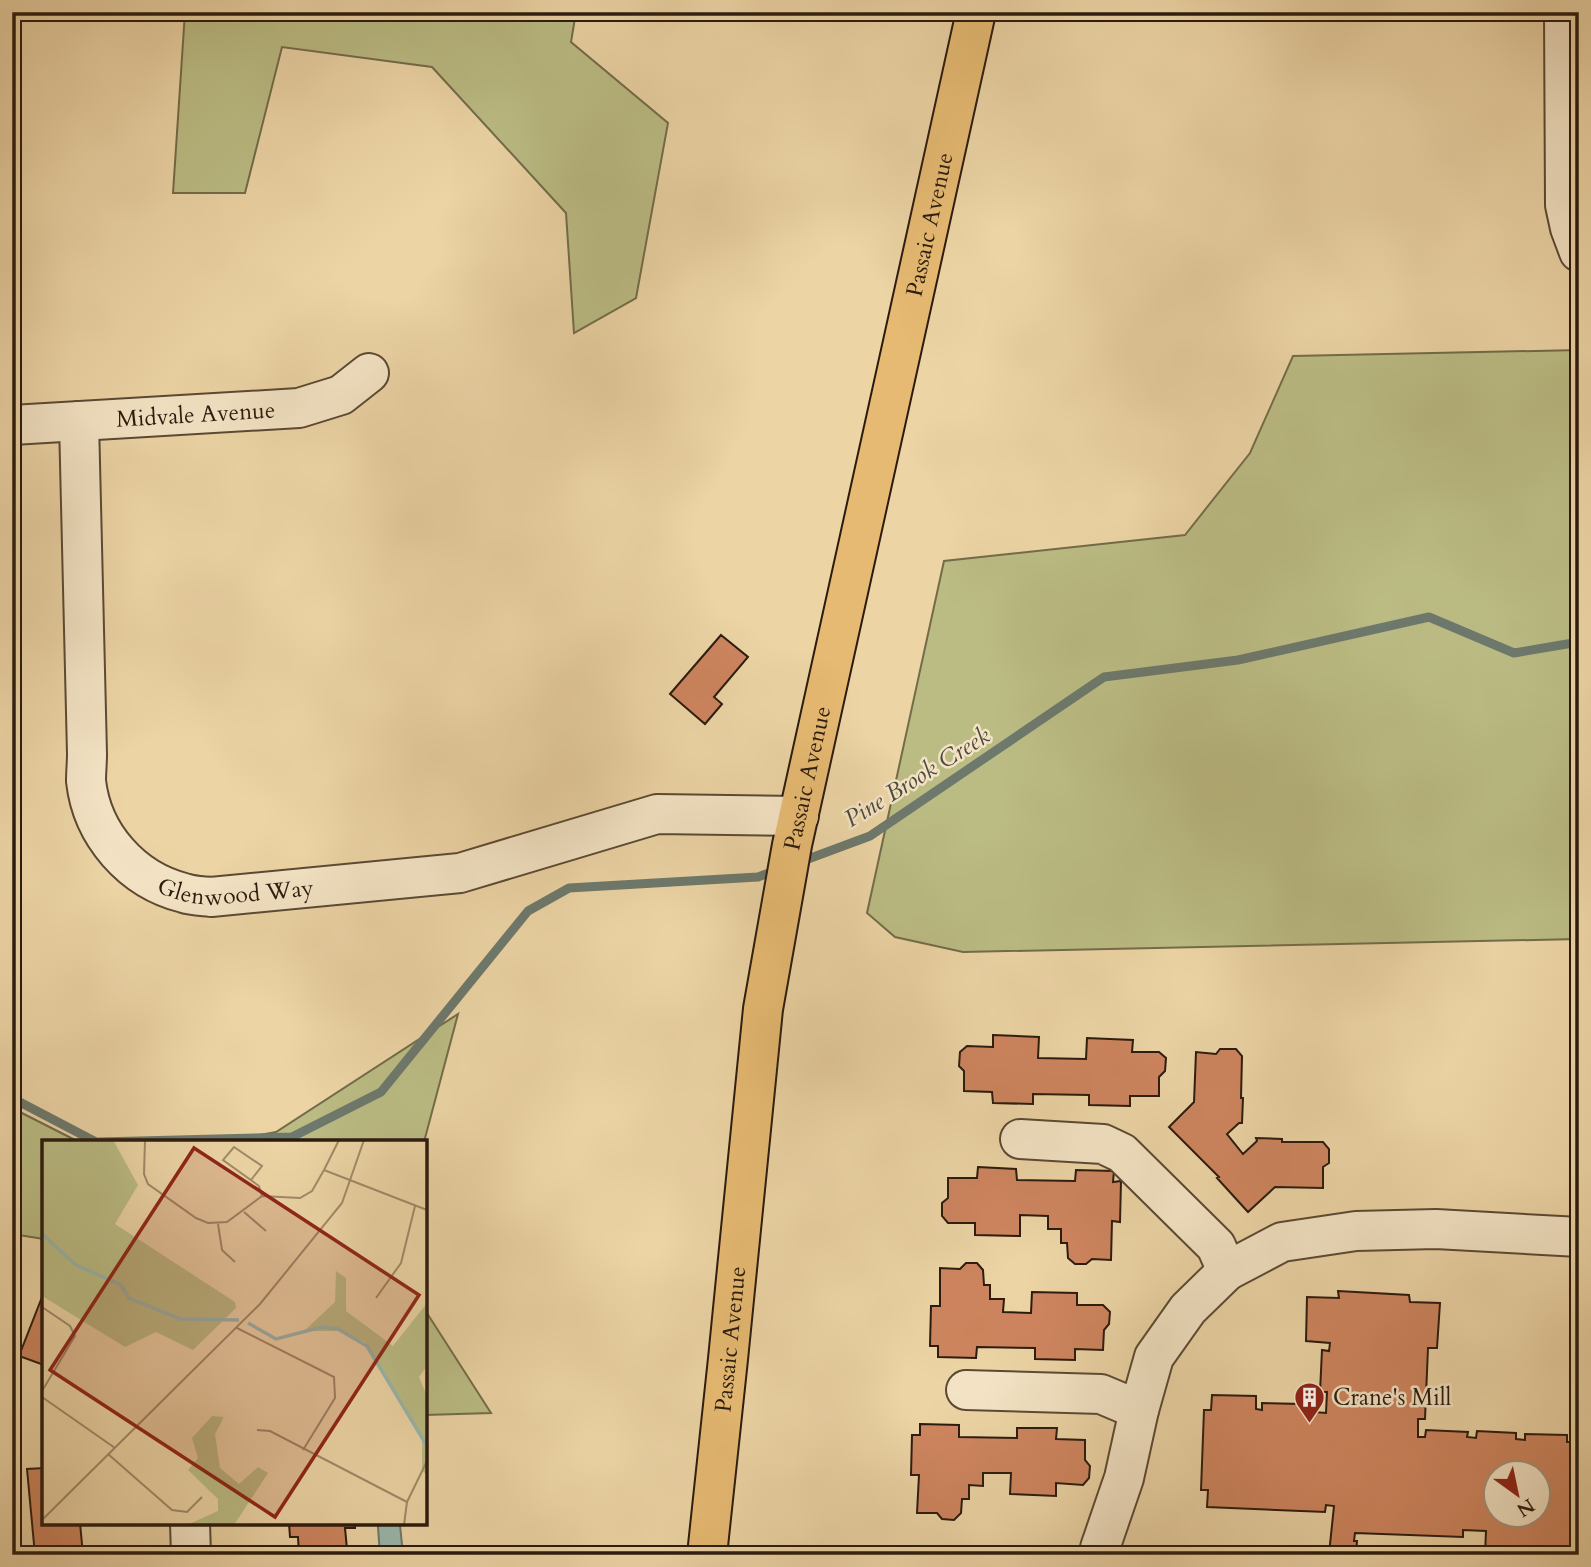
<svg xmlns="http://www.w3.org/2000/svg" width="1591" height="1567" font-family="Cardo,serif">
<rect width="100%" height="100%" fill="#ecd4a5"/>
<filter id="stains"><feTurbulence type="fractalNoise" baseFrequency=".00286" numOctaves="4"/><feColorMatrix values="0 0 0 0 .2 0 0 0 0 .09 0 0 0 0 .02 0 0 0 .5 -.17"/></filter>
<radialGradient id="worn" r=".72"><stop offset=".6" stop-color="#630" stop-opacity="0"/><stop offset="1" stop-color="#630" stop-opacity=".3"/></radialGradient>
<path fill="#bbbc84" stroke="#736c4a" stroke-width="2" d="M185,12H576L571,42L668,123L636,298L574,333L566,213L432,67L282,47L245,193H173Z
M1579,350V939L963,952L895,937L867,913L944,561L1185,535L1250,453L1293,356Z
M458,1014L424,1142H222L276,1132Z
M12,1108L79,1142H44V1239L12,1234Z
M425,1310L491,1413L425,1415Z"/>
<path fill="#99b7ac" stroke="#6d796d" stroke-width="2" d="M381,1523H399L400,1525L403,1555H380L378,1527Z"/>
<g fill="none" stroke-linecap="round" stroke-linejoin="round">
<path stroke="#6d796d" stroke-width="9" d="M800,862L870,836L1104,677L1238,660L1429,617L1514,653L1579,642
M12,1098L96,1142
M99,1142L292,1137L381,1092L528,911L569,888L758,877L777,870"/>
</g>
<path fill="#ce855f" stroke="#2b1b0f" stroke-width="2" fill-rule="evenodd" d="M721,635L748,657L714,697L722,704L705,724L670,694Z
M993,1035L1039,1037L1038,1058L1086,1059L1087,1038L1133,1040L1132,1052H1159L1166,1058L1165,1071L1159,1077V1096H1130V1106L1089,1105V1095L1033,1094V1104L993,1103L992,1092L964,1091V1071L959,1066L960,1052L967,1046L993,1047Z
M1220,1049H1236L1242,1056L1241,1098H1243L1242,1123H1239L1227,1134L1243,1154L1257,1141L1256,1138L1282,1139V1142H1323L1329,1149V1163L1323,1167V1188L1275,1187L1248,1212L1217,1178L1219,1177L1169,1127L1194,1102L1196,1052L1216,1054Z
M978,1167L1016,1169L1017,1180L1075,1181L1076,1170L1114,1171L1113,1182L1121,1181L1120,1222L1112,1221L1111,1260L1092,1259L1086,1264H1075L1068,1258L1067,1243H1061V1229H1048V1216L1020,1215V1236L975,1235V1223H948L942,1216V1203L948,1198V1178H977Z
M966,1263H977L983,1270L984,1285H990V1299H1004L1003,1312L1031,1313L1032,1292L1077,1293V1305H1103L1110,1312L1109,1324L1104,1330L1103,1350L1075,1349V1360L1035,1359V1348L977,1347L976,1358L938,1357V1346H930L931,1306H940V1268L960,1269Z
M1338,1291L1409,1295L1410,1302L1440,1303L1437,1348H1428L1425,1419H1418V1437H1425L1426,1430L1468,1432L1467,1437L1476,1438L1477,1431L1516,1433V1439L1525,1440V1434L1567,1435V1442H1579V1555H1485L1486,1531L1463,1530V1537L1355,1533L1354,1541H1357L1356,1555L1329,1554L1334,1506L1326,1505L1325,1512L1207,1507L1208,1490H1201L1204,1410H1211L1212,1395L1256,1396V1409L1262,1410V1403L1302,1404V1411L1326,1413L1327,1392H1320L1322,1350L1329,1351L1330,1343L1306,1341L1307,1297L1339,1298ZM1496,1472H1538V1514H1496Z
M44,1292V1365L19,1356Z
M1577,1307H1579V1353H1575Z
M920,1424L959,1425V1437L1017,1438V1428H1057L1056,1439L1085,1440V1460L1090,1466L1089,1478L1083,1485L1056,1483V1496L1010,1494L1011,1473H983V1486L969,1485V1499H962L961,1513L954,1520L942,1519L937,1513H917L919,1475H911L912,1435H920Z
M44,1468V1523H80L83,1555H35L27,1469Z
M289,1523H355V1528H345L347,1549L356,1548V1555H299L298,1537H290Z"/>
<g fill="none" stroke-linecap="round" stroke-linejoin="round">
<defs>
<g id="minor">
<path d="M1564,12L1565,205L1570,228L1579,252"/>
<path id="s1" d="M79,421L87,754C87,763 86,772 86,781C92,835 132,880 184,893C193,896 202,896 211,897L460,873L657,814L799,816"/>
<path id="s2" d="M12,425L299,408L341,395L369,373"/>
<path d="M1020,1139L1103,1144L1122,1153L1216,1246L1227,1271"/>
<path d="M966,1390L1101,1394L1139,1410"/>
<path d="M190,1523L191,1555"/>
<path d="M1100,1548L1124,1478L1139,1410L1154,1357L1188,1309L1227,1271L1282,1242L1356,1231L1436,1229L1579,1237"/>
</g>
<g id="major">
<path id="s3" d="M707,1555L728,1359L763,1009L792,845L976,12"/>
</g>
</defs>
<use href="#minor" stroke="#5b4934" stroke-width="42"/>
<use href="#major" stroke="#2b1b0f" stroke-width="42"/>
<use href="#minor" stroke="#f3e3c4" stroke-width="38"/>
<use href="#major" stroke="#e6ba72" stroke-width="38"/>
</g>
<defs>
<symbol id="building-pin" viewBox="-11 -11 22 30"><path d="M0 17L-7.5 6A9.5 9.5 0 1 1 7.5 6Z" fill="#8f2418" stroke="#f3e3c4"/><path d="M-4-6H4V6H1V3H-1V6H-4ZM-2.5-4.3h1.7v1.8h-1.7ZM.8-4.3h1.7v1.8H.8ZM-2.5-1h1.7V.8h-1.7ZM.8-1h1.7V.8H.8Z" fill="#fff"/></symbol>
</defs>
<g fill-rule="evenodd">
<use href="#building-pin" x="1292" y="1380" width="35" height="47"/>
</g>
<g text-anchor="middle" stroke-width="5" stroke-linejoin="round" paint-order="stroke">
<g font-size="23" fill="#2b1b0f" stroke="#f3e3c4">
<text dy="8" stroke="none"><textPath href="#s3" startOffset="1351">Passaic Avenue</textPath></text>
<text dy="8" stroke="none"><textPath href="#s2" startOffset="184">Midvale Avenue</textPath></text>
<text dy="8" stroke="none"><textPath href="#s3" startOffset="784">Passaic Avenue</textPath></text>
<text dy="8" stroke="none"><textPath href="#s1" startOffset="570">Glenwood Way</textPath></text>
<text dy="8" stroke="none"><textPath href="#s3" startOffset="217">Passaic Avenue</textPath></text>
</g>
<g font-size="23" fill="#2b1b0f" stroke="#f3e3c4" text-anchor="start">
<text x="1333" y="1405">Crane's Mill</text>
</g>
<g font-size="24" font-style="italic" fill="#4c4a3e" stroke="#f3e3c4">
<text transform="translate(917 777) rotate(-32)" y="8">Pine Brook Creek</text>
</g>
</g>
<g transform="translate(42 1140)">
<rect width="385" height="385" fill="#ecd4a5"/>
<path d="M0,0H71L96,45L73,84L193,162L194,168L151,210L114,192L83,207L0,156ZM294,131L304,138V171L351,206L385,163V226L377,237L385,256V335L380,330V300L323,202L298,191H262L293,162ZM170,276L182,277L173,294L178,328L197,344L216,327L226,333L192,385H145L176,371V359L146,330L156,318L150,298Z" fill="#bbbc84"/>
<path fill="none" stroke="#99b7ac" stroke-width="3.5" d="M0,94L34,125L79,145L87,158L139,179L197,180M206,183L234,199L280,187L296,189L325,206L385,306"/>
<path fill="none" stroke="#9f8a69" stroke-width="2" d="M103,0L102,34L106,44L154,78L166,83L185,82L220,56M282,30L297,0M209,40L220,26L192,7L181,20L217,46L220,56L258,58L270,51L282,30L385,70M202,72L224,91M176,84L180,110L193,122M334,158L359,123L373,66M0,167L28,186L33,196L0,251M195,188L292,237L293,258L261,310M0,257L73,308M215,290L228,291L365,362M66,314L130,370L145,372L160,357M0,380L218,164L300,63L322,0M362,385L365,362L385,321"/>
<path fill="#8f2418" fill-opacity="0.15" stroke="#8f2418" stroke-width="3.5" d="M152,8L377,155L233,377L8,230Z"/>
<rect width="385" height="385" fill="none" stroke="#2b1b0f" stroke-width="3.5"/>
</g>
<rect width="1591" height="1567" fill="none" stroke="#ecd4a5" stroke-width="42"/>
<rect x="14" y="14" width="1563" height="1539" fill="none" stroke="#2b1b0f" stroke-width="3.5"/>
<rect x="21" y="21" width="1549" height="1525" fill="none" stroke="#2b1b0f" stroke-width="2"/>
<g transform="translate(1517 1494) rotate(147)"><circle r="33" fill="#f3e3c4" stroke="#a3937c" stroke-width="2"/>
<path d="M0-5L12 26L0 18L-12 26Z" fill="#8f2418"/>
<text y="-10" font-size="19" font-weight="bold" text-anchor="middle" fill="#2b1b0f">N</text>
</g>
<rect width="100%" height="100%" filter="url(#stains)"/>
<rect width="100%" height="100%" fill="url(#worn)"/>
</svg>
